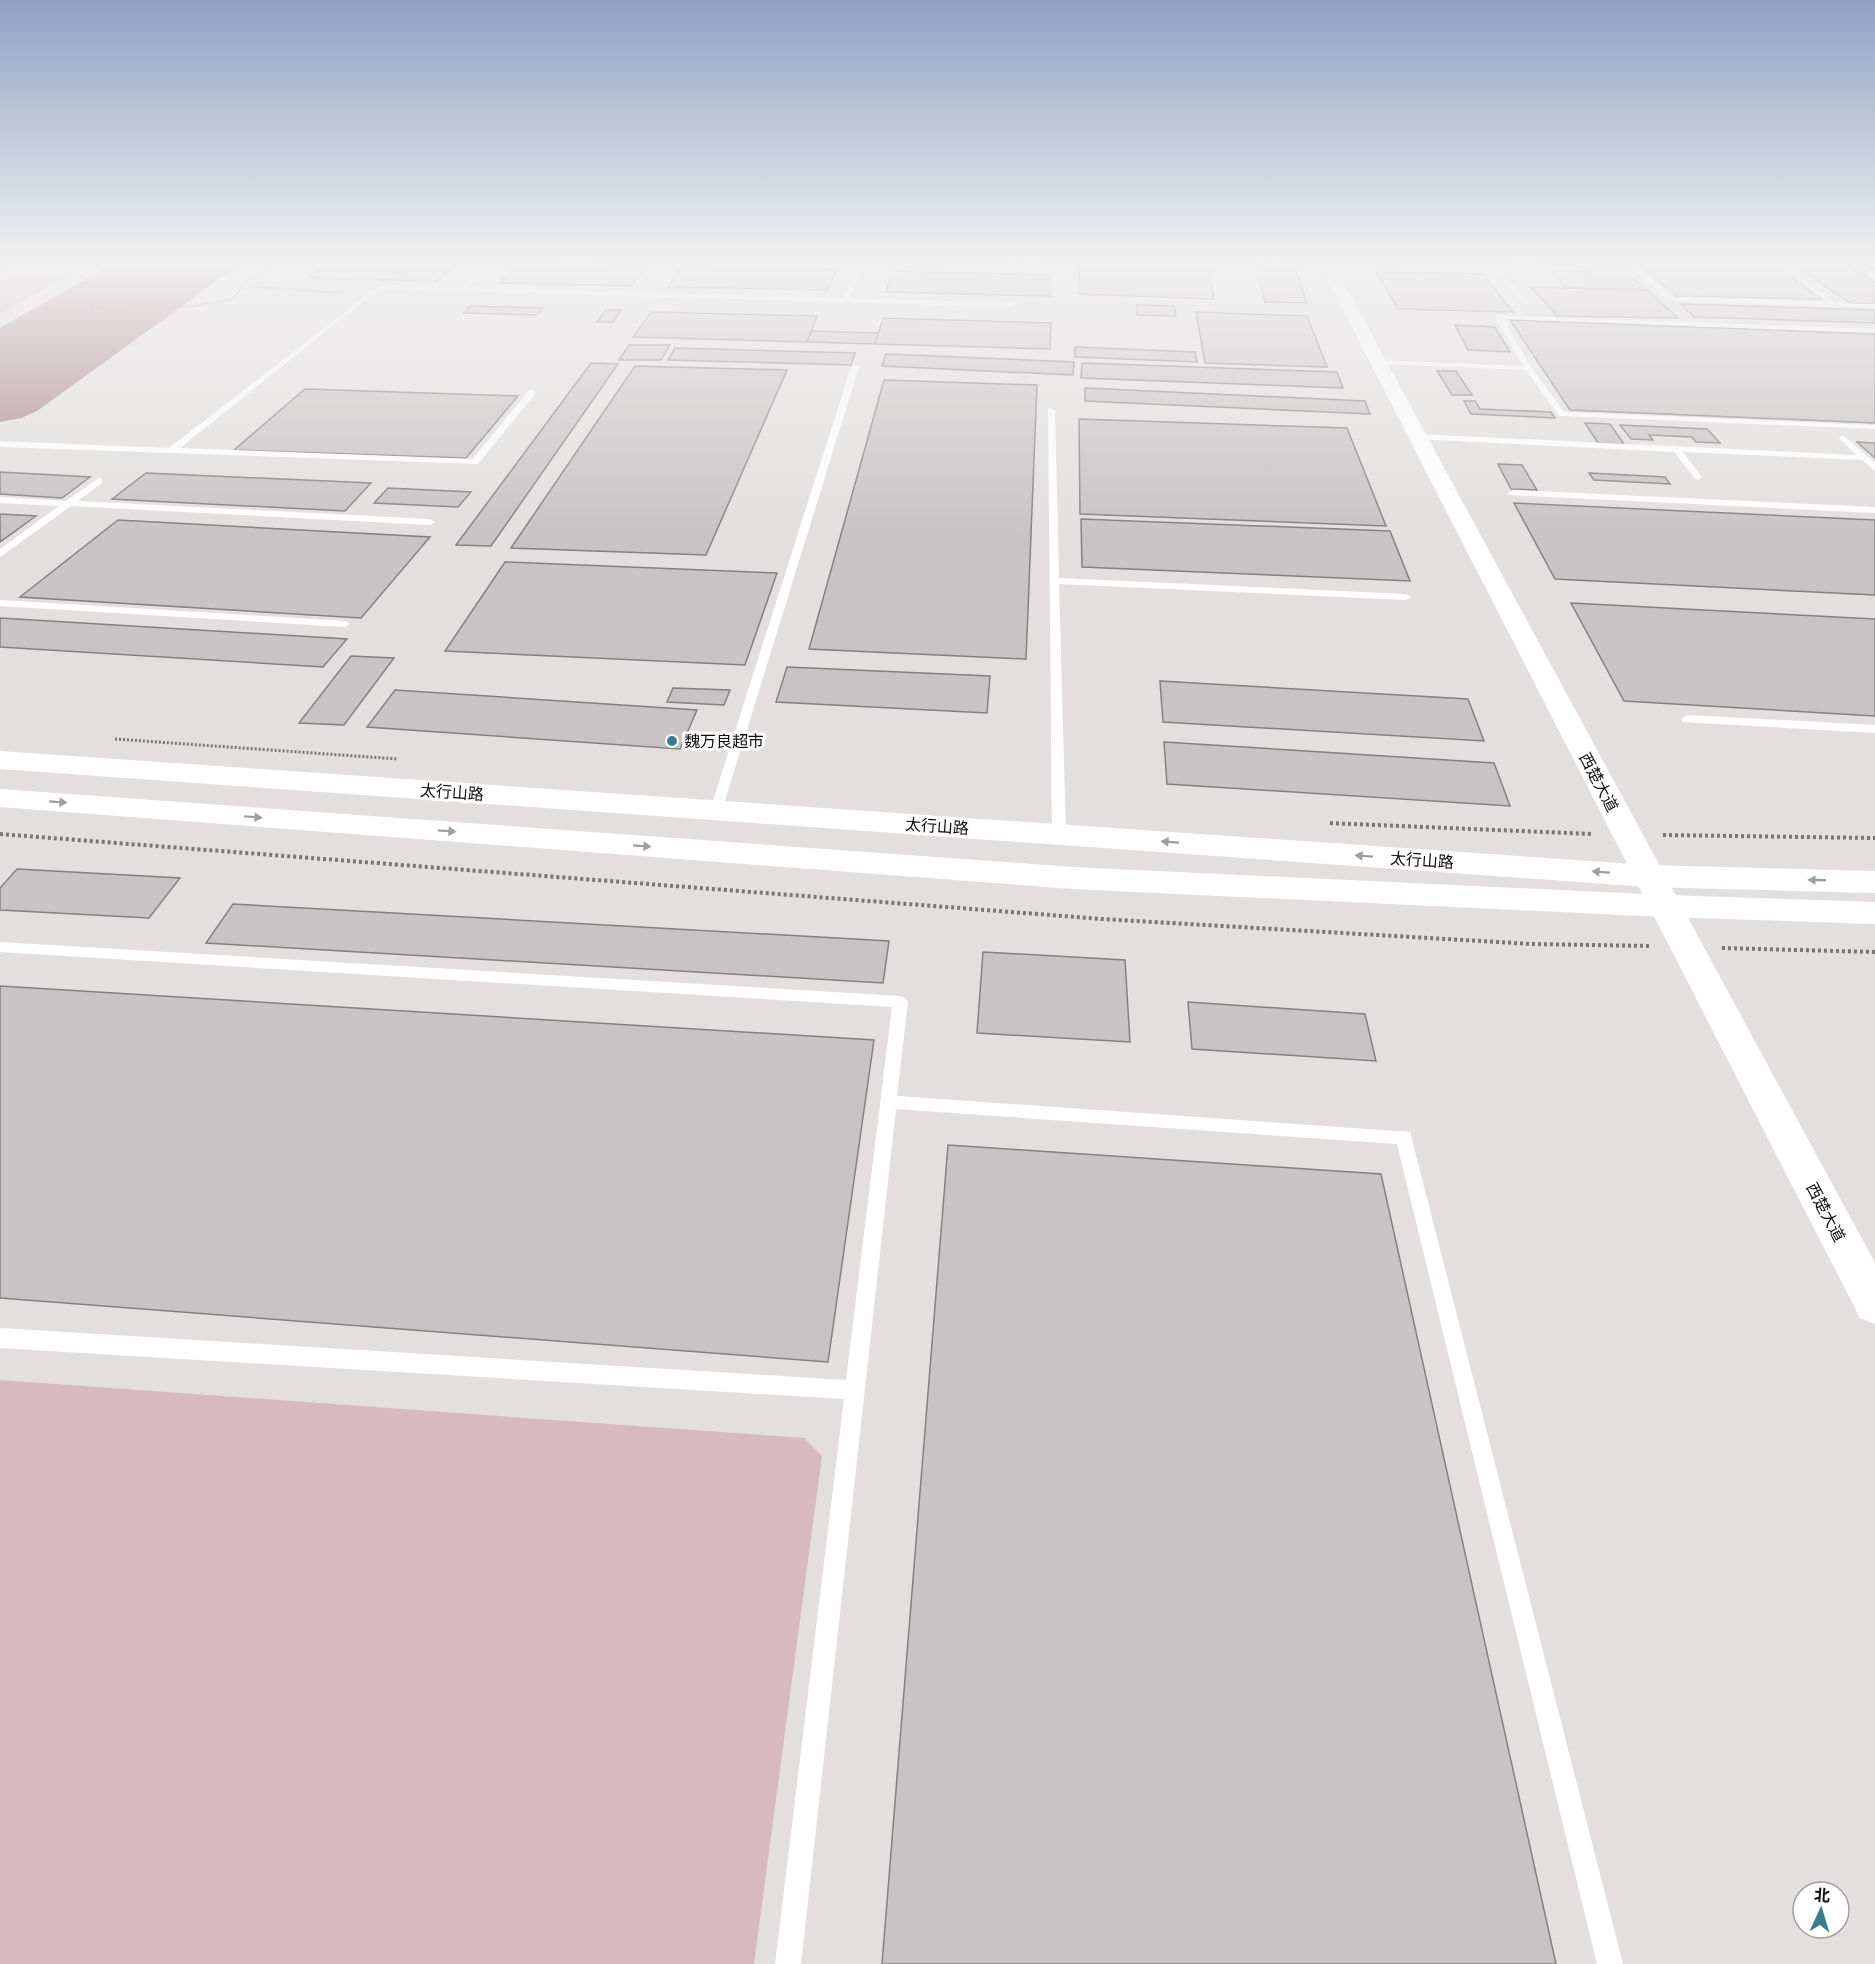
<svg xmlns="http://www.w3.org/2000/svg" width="1875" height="1964" font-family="Signika,'Noto Sans SC',sans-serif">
<rect width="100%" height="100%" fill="#e3dfdf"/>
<path fill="#d8b9c0" d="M44,259H99L0,314V282Z
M0,1380L804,1438L822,1456L754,1964H0Z"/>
<path fill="#ab868e" d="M121,259H247L37,411L21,418L0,422V328Z"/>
<path fill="#c8c3c4" stroke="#858182" stroke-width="1.5" d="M333,259H398L460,261L437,281L308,278Z
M891,259H1046V264L891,260Z
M1080,259L1208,261L1214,299L1078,294Z
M1368,259H1472L1474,263L1368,260Z
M1503,259H1618L1625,266L1506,263Z
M1635,259H1766L1821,299L1676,296Z
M1786,259H1840L1875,282V304L1850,303Z
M1858,259H1875V270Z
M520,262L647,265L631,286L500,283Z
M1255,263L1294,264L1307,303L1265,302Z
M1583,265L1618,266L1647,290L1567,288L1551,271L1591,272Z
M682,266L837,269L828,290L668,287Z
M892,271L1050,275V296L886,292Z
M1376,272L1483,274L1513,312L1398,309Z
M1531,287L1647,290L1678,318L1557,316Z
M1681,304L1875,310V323L1694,317Z
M1137,305L1174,306L1176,316L1137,315Z
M470,306L543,308L537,315L464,313Z
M606,310H621L613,322H597Z
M651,312L817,316L807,342L633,337Z
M1196,312L1307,316L1327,367L1205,363Z
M883,318L1051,323L1050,349L875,344Z
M1510,320L1875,334V423L1570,410Z
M1455,325L1495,327L1510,352L1468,350Z
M811,331L878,333L875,344L807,342Z
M629,345H670L661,360H619Z
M1075,347L1195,352L1197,362L1075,357Z
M675,348L855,353L851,365L668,360Z
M886,354L1074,362L1073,375L882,366Z
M591,363L618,364L491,546L456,545Z
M1082,363L1337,372L1343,388L1081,378Z
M635,366L787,370L706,555L511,548Z
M1437,371H1456L1472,395H1452Z
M884,380L1037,385L1026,659L809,649Z
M1085,388L1365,401L1370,414L1085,401Z
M305,389L518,396L466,458L234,450Z
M1464,401H1475L1480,409L1551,412L1555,418L1471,414Z
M1079,419L1347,428L1386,526L1080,514Z
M1585,423L1610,424L1624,444L1598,443Z
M1620,425L1707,429L1720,443L1696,442L1692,437L1649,435L1653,440L1631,439Z
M1857,442L1875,443V458Z
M1498,464L1522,465L1537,490L1511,489Z
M0,472L90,477L62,498L0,494Z
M146,473L371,483L345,511L112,499Z
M1589,473L1665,477L1670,484L1594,480Z
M388,488L471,492L458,507L374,503Z
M1514,503L1875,520V595L1555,579Z
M0,514L36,516L0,542Z
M1081,519L1390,531L1410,581L1082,567Z
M118,520L430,537L361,618L20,597Z
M505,562L777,573L745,665L445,651Z
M1571,603L1875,619V716L1624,701Z
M0,618L347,639L323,667L0,647Z
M351,656L394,658L344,725L299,723Z
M787,667L990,676L987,713L776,702Z
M1160,681L1468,699L1484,741L1163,722Z
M673,688L730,690L724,705L667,702Z
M395,690L697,710L680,749L367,727Z
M1164,742L1494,763L1510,806L1167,784Z
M17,869L180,878L149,918L0,910V888Z
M233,904L889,941L883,983L206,943Z
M983,952L1125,960L1130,1042L977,1033Z
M0,986L874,1040L828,1362L0,1298Z
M1188,1002L1365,1014L1376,1061L1192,1049Z
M948,1145L1381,1174L1556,1964H882Z"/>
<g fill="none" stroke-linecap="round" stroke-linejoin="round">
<path stroke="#787575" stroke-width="1.5" stroke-dasharray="1.5 1.5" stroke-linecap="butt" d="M0,272L25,259
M242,286L342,293
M46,303L96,304L90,307L120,308L126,305L194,306L229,300L236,296L246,281L290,259"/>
<path stroke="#787575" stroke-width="3" stroke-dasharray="2 2" stroke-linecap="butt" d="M115,739L398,759"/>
<path stroke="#787575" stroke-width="4" stroke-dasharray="3 3" stroke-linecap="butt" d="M1330,823L1592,834
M0,834L1102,919L1532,944L1651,946
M1663,835L1875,838
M1722,948L1875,952"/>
<path fill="#fff" fill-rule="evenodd" d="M491,259H498L469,287L843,298L859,259H865L850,298L1012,303L1015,305L1012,307L389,289L380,291L370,296L180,448L473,459L529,390H535V394L478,464L0,447V441L169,448L376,288L389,285L461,287Z
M1485,259H1492L1528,302V304H1524Z
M1624,259H1631L1671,297L1827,302L1771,259H1778L1836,303L1875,304V308L1669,301Z
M1845,259H1853L1875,274V279Z
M1498,315L1875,329V333L1503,319L1531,367L1564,412L1875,425V429L1562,416H1559L1526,370L1378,364L1374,362L1378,360L1523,366L1495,317Z
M855,365L859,367L722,810L716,814L711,813L710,810L851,367Z
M1048,408L1055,410L1059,578L1406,594L1411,597L1406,600L1059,584L1066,834L1059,838L1052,834Z
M1417,434L1856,455L1839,438L1843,435L1875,463V471L1862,460L1683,452L1702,477L1698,480L1695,479L1674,452L1414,439V435Z
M99,478L102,479V483L78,501L430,519L435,522L430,525L71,506L0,557V549L59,506L0,503V497L66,501Z
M1513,490L1875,507V513L1510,495L1508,493Z
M0,600L345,621L350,624L345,627L0,606Z
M1687,715L1875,725V733L1683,722L1681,719Z
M0,942L900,996L905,998L908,1002L897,1096L1410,1132L1623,1964H1597L1397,1144L896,1109L801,1964H775L844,1399L0,1348V1328L846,1380L892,1007L0,952Z"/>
<path fill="#fff" fill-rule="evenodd" d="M0,751L1648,865L1875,871V893L1648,887L0,769Z
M0,789L1073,867L1665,895L1875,902V924L1665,917L1073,889L0,807Z"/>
<path fill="#fff" fill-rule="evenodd" d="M1317,259H1331L1875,1263V1324L1860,1318Z"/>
</g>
<defs><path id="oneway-solid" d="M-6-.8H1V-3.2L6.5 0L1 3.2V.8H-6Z" transform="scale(1.5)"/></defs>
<g fill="#9f9e9e">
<use href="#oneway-solid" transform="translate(58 802) rotate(4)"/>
<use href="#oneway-solid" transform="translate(253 817) rotate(4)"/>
<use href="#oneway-solid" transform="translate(447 831) rotate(4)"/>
<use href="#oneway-solid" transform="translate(1170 842) rotate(-176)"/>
<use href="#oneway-solid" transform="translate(642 846) rotate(4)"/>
<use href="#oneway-solid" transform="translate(1364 856) rotate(-176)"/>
<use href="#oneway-solid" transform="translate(1601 872) rotate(-176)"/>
<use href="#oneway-solid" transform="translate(1817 880) rotate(-178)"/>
</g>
<linearGradient id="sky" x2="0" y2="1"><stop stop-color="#8fa2c4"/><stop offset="0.49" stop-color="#f2f1f1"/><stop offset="1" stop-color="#f2f1f1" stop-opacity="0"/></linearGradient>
<rect width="1875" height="534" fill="url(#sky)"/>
<circle fill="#397d8c" stroke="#fff" stroke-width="2" cx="672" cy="741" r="6"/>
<g text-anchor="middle" stroke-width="6" stroke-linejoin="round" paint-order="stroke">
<g font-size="16" fill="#0e0c0c" stroke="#fff" text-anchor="start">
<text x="684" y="747">魏万良超市</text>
</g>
<g font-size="16" fill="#0e0c0c" stroke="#fff">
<text transform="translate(1599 782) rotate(62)" y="6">西楚大道</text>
<text transform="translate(452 792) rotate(4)" y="6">太行山路</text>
<text transform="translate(937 826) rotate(4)" y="6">太行山路</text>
<text transform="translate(1422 860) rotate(4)" y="6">太行山路</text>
<text transform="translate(1826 1212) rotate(62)" y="6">西楚大道</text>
</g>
</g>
<g transform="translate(1821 1910) rotate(4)"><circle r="28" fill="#ffffff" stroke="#9f9e9e" stroke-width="1.5"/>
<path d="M0-4.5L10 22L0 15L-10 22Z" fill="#397d8c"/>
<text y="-9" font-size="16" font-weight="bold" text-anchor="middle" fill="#0e0c0c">北</text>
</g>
</svg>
